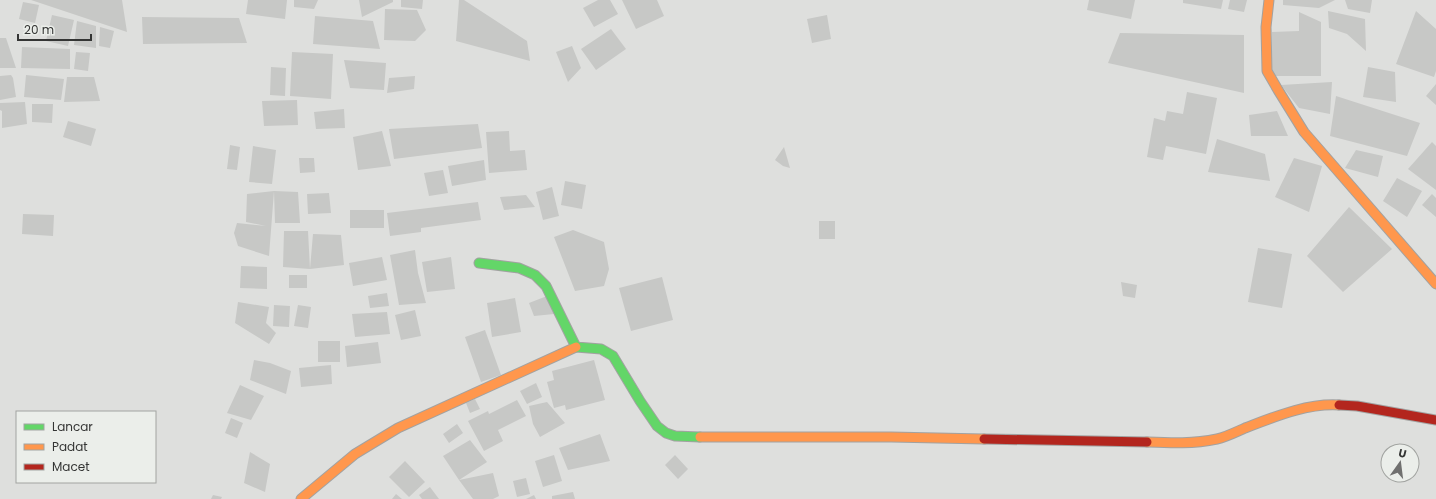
<svg xmlns="http://www.w3.org/2000/svg" width="1436" height="499" font-family="Poppins,sans-serif">
<rect width="100%" height="100%" fill="#dedfdd"/>
<path fill="#c7c8c6" d="M31,0H122L127,32Z
M248,0H287L285,19L246,14Z
M294,0H318L314,9L294,7Z
M359,0H393V2L362,17Z
M401,0H423L422,9L401,7Z
M459,0H464L527,41L530,61L456,41Z
M598,0H610L618,14L594,27L583,8Z
M622,0H657L664,16L636,29Z
M1089,0H1135L1131,19L1087,10Z
M1183,0H1223L1221,9L1183,3Z
M1230,0H1247L1244,12L1228,9Z
M1283,0H1335L1319,8L1283,5Z
M1345,0H1372L1370,13L1348,9Z
M23,2L39,5L35,23L19,19Z
M385,9L417,10L426,30L415,41L384,40Z
M1328,11L1365,19L1366,51L1347,34L1329,28Z
M1416,11L1436,29V71L1434,77L1396,64Z
M1299,12L1321,22V76H1272V32L1299,31Z
M52,15L74,20L68,46L46,41Z
M827,15L831,39L812,43L807,19Z
M315,16L373,21L380,49L313,44Z
M142,17L239,18L247,43L143,44Z
M77,21L96,26V48L74,45Z
M100,27L114,31L110,48L99,46Z
M611,29L626,49L596,70L581,49Z
M1120,33L1244,35V93L1108,63Z
M0,38H6L16,68H0Z
M572,46L581,68L568,82L556,52Z
M22,47L70,49V69L21,68Z
M76,52L90,53L88,71L74,69Z
M292,52L333,54L331,99L290,96Z
M344,60L386,63L384,90L350,88Z
M271,67L286,68L285,96L270,95Z
M1368,67L1395,72L1396,102L1363,97Z
M11,75L13,78L16,97L0,100V76Z
M26,75L64,79L61,100L24,97Z
M415,76L414,89L387,93L389,78Z
M67,77H94L100,101L64,102Z
M1332,82L1330,114L1299,108L1281,85Z
M1436,84V105L1426,96Z
M1187,92L1217,98L1206,154L1166,146L1163,160L1147,157L1154,118L1165,121L1167,111L1183,114Z
M1336,96L1420,123L1407,156L1330,136Z
M297,100L298,125L264,126L262,101Z
M25,102L27,124L2,128V111L0,110V103Z
M32,104H53L52,123L32,122Z
M344,109L345,128L316,129L314,112Z
M1277,111L1288,136H1251L1249,115Z
M68,121L96,129L91,146L63,137Z
M478,124L482,148L394,159L389,129Z
M382,131L391,166L358,170L353,137Z
M509,131L510,151L525,150L527,170L489,173L486,132Z
M1217,139L1265,154L1270,181L1208,172Z
M1432,142L1436,146V190L1408,169Z
M230,145L240,147L237,170L227,169Z
M253,146L276,150L272,184L249,182Z
M784,147L790,168L783,166L775,160Z
M1356,150L1383,156L1378,177L1345,168Z
M299,158H314L315,172L300,173Z
M1294,158L1322,166L1309,212L1275,197Z
M484,160L486,180L452,186L448,166Z
M443,170L448,193L429,196L424,173Z
M1397,178L1422,191L1407,217L1383,201Z
M565,181L586,185L582,209L561,205Z
M552,187L559,216L543,220L536,192Z
M274,191L298,192L300,223H275L274,191L269,256L238,246L234,233L237,223L266,226L246,222L247,194Z
M329,193L331,213L308,214L307,194Z
M1432,194L1436,198V217L1422,205Z
M526,195L535,207L504,210L500,197Z
M478,202L481,220L421,228V232L390,236L387,213Z
M1349,207L1392,249L1343,292L1307,256Z
M350,210H384V228H350Z
M23,214L54,215L53,236L22,234Z
M819,221H835V239H819Z
M573,230L604,242L609,269L604,286L575,291L554,237Z
M284,231H308L310,269L313,234L341,235L344,265L310,269L283,267Z
M1258,248L1292,254L1282,308L1248,302Z
M415,250L418,273L426,303L399,305L390,255Z
M382,257L387,280L353,286L349,263Z
M451,257L455,289L427,292L422,262Z
M241,266L267,267V289L240,288Z
M289,275H307V288H289Z
M662,277L673,320L631,331L619,288Z
M1121,282L1137,285L1135,298L1123,296Z
M387,293L389,306L370,308L368,296Z
M547,296L554,314L534,316L529,303Z
M515,298L521,332L492,337L487,303Z
M238,302L269,307L266,323L276,333L269,344L235,323Z
M274,305L290,306L289,327L273,326Z
M298,305L311,307L308,328L294,326Z
M415,310L421,336L401,340L395,315Z
M387,312L390,334L355,337L352,314Z
M485,330L501,375L481,382L465,337Z
M318,341H340V362H318Z
M378,342L381,363L347,367L345,346Z
M254,360L270,363L291,371L286,394L250,380Z
M594,360L605,400L566,410L565,405L554,408L547,382L554,380L552,371Z
M331,365L332,384L301,387L299,368Z
M536,383L542,397L527,404L520,391Z
M240,385L264,396L251,420L227,413Z
M475,399L480,409L470,413L466,403Z
M517,400L526,416L498,430L503,441L484,451L468,421L488,411L489,414Z
M547,402L565,423L540,437L533,424L529,406Z
M231,418L243,423L237,438L225,433Z
M457,424L463,433L449,443L443,434Z
M600,434L610,461L568,470L559,448Z
M470,440L487,462L459,480L443,456Z
M250,452L270,464L265,492L244,483Z
M554,455L562,481L543,487L535,461Z
M675,455L688,469L678,479L665,465Z
M405,461L425,482L409,497L389,477Z
M493,473L499,496L493,499H473L459,480Z
M526,478L530,494L517,497L513,481Z
M430,487L439,499H422L419,495Z
M573,492L575,499H552V496Z
M396,494L402,499H392Z
M213,495L222,497L221,499H211Z
M534,495L536,499H526Z"/>
<g fill="none" stroke-linecap="round" stroke-linejoin="round">
<defs>
<path id="fast" d="M479,263L519,268L535,275L546,286L576,347L601,349L613,356L640,401L657,426L666,433L675,436L700,437"/>
<path id="slow" d="M1269,0L1266,27L1267,71L1278,90L1304,132L1436,284
M700,437H891L984,439
M1147,442C1171,443 1193,444 1217,439C1226,437 1236,432 1245,428C1274,417 1307,403 1339,405
M301,499L355,454L398,428L576,347"/>
<path id="jam" d="M1339,405L1357,406L1436,420
M984,439L1147,442"/>
</defs>
<use href="#fast" stroke="#a2a2a1" stroke-width="11"/>
<use href="#slow" stroke="#a2a2a1" stroke-width="11"/>
<use href="#jam" stroke="#a2a2a1" stroke-width="11"/>
<use href="#fast" stroke="#63d668" stroke-width="9"/>
<use href="#slow" stroke="#ff974d" stroke-width="9"/>
<use href="#jam" stroke="#b3261e" stroke-width="9"/>
</g>
<rect x="16" y="411" width="140" height="72" fill="#ebeeea" stroke="#a2a4a1"/>
<rect x="24" y="424" width="20" height="6" fill="#63d668" stroke="#a2a4a1"/>
<text x="52" y="431" font-size="12" fill="#343534">Lancar</text>
<rect x="24" y="444" width="20" height="6" fill="#ff974d" stroke="#a2a4a1"/>
<text x="52" y="451" font-size="12" fill="#343534">Padat</text>
<rect x="24" y="464" width="20" height="6" fill="#b3261e" stroke="#a2a4a1"/>
<text x="52" y="471" font-size="12" fill="#343534">Macet</text>
<g transform="translate(1400 463) rotate(14)"><circle r="19" fill="#ebeeea" stroke="#a2a4a1"/>
<path d="M0-3L7 15L0 10L-7 15Z" fill="#70706f"/>
<text y="-6" font-size="11" font-weight="bold" text-anchor="middle" fill="#343534">U</text>
</g>
<path d="M18 34v6h73v-6" fill="none" stroke="#343534" stroke-width="2"/>
<text x="24" y="34" font-size="12" fill="#343534" stroke="#ebeeea" stroke-width="3" paint-order="stroke">20 m</text>
</svg>
